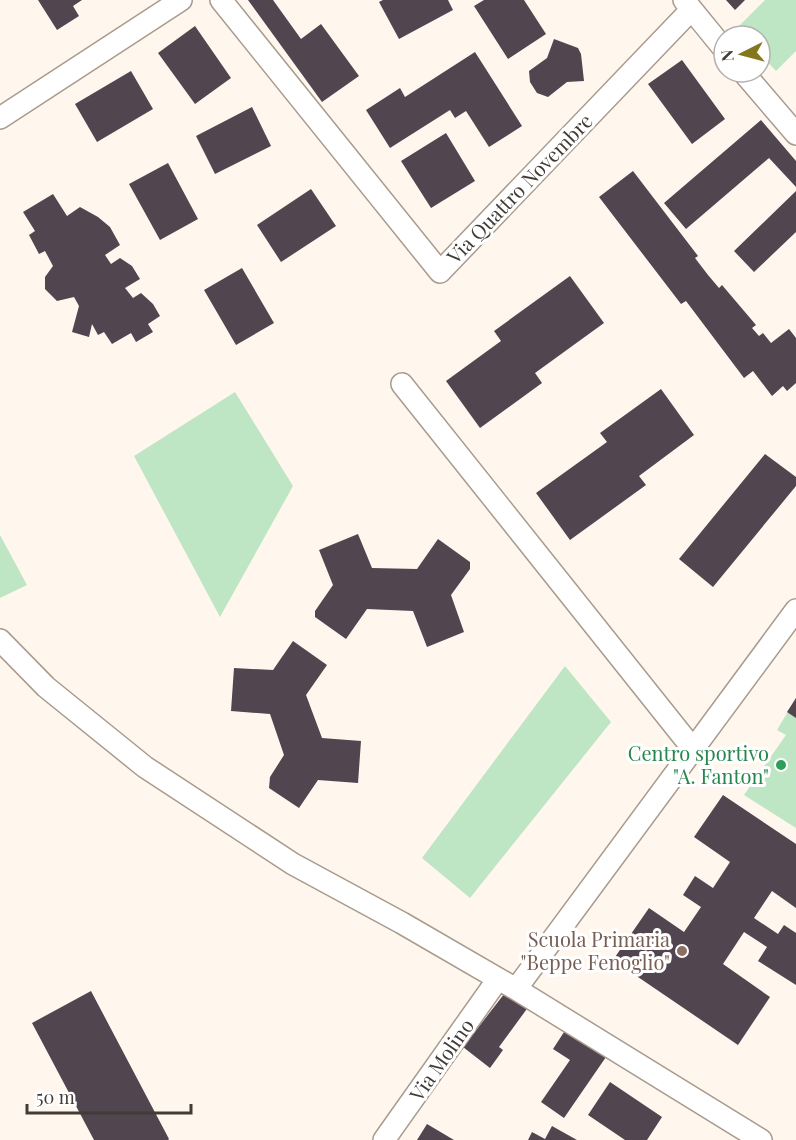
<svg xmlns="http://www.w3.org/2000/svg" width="796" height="1140" font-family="'Playfair Display',serif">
<rect width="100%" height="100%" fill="#fff6ee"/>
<path fill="#bfe6c4" d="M765,0H796V51L776,71L760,54V36H744L737,28Z
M235,392L293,486L220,617L134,456Z
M0,535L27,585L0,598Z
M565,666L611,722L470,898L422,858Z
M796,698V828L744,795L786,735L777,730Z"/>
<path fill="#51454f" d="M38,0H82L73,6L79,16L57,30Z
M248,0H273L301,39L321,24L359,76L322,102Z
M383,0H448L453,10L399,39L379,2Z
M484,0H524L546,34L508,59L474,6Z
M726,0H745L735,10Z
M195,26L231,78L195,104L158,53Z
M554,39L578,48L581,54L584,81L567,82L548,97L537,93L530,82L529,71L547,58Z
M475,52L522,126L489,147L466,111L455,118L450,110L390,148L366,110L400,88L405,97Z
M682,60L725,119L692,144L648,84Z
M131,71L153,109L97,142L75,104Z
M252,107L271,146L215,174L196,136Z
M761,120L796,161V187L769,158L686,229L664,203Z
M446,133L475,181L431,208L401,161Z
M168,163L198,219L160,240L129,184Z
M633,171L698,256L695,258L708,275L719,288L722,285L756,325L752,328L759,336L763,333L771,343L789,329L796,338V383L787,391L783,386L772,396L753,371L744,378L686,301L681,304L599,197Z
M311,189L336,226L281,262L257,225Z
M796,191V232L754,272L734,251Z
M53,194L67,216L80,207L98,217L110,227L120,245L105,255L111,264L120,258L132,266L140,279L125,288L133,298L141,293L153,304L160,316L148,324L153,332L136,342L131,333L112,344L104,332L98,335L92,324L89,337L72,332L79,306L74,297L57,301L45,289V277L53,266L45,251L39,254L29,235L35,231L23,212Z
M242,268L274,323L236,345L204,290Z
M570,276L604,323L535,373L542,383L480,428L446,381L501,341L494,331Z
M661,389L694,435L639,476L646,485L570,540L536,493L607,442L600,433Z
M765,454L796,477V486L713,587L679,559Z
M358,534L372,568L417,569L438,539L470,562V569L451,595L464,632L427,647L413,611L367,609L346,639L315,617V611L333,585L319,550Z
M293,641L327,665L306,695L322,738L361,741L358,783L318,780L299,808L269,788L270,777L284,755L270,714L231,711L234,668L273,670Z
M796,698V718L787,712Z
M723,795L796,844V908L772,891L754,918L778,934L784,925L796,933V985L758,961L767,947L744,932L723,964L770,997L738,1045L613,960L649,908L684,932L701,907L683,895L695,876L713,888L730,862L694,837Z
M508,989L529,1006L499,1047L503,1050L490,1068L463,1047Z
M91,991L169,1139L168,1140H94L32,1023Z
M566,1029L606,1057L564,1118L541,1102L570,1060L553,1049Z
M610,1082L662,1117L647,1140H625L588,1115Z
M427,1124L454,1140H417Z
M552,1126L577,1140H528L532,1132L545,1139Z"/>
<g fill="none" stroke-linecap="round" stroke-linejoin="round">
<defs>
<path id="minor" d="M221,0L440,272L691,10
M684,0L724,49
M743,72L796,134
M0,118L181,0
M402,384L693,749
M0,640L46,687L145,767L293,864L402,923L516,989L761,1140
M516,989L796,610
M384,1140L498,979"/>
</defs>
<use href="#minor" stroke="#a89b8e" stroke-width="24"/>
<use href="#minor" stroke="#fff" stroke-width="21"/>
</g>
<circle fill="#2e9e5b" stroke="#fff" stroke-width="2" cx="781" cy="765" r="6"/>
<circle fill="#8d6e63" stroke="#fff" stroke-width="2" cx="682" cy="951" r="6"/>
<g text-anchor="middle" stroke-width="6" stroke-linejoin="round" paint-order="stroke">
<g font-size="20" fill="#413c37" stroke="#fff">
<text transform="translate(520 189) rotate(-46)" y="7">Via Quattro Novembre</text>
<text transform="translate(442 1060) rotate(-55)" y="7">Via Molino</text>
</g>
<g font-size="20" fill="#27864d" stroke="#fff" text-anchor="end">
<text x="769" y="761">Centro sportivo<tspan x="769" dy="23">"A. Fanton"</tspan></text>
</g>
<g font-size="20" fill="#785e54" stroke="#fff" text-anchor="end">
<text x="670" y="947">Scuola Primaria<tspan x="670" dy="23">"Beppe Fenoglio"</tspan></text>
</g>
</g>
<g transform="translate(742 54) rotate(264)"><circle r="28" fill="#ffffff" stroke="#b3b1af" stroke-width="1.5"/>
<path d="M0-4.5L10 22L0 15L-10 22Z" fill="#84781c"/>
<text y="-9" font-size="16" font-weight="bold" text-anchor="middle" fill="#413c37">N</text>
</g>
<path d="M27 1104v9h164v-9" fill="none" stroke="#413c37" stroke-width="3"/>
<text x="36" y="1104" font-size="18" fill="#413c37" stroke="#ffffff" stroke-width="4.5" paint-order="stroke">50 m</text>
</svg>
